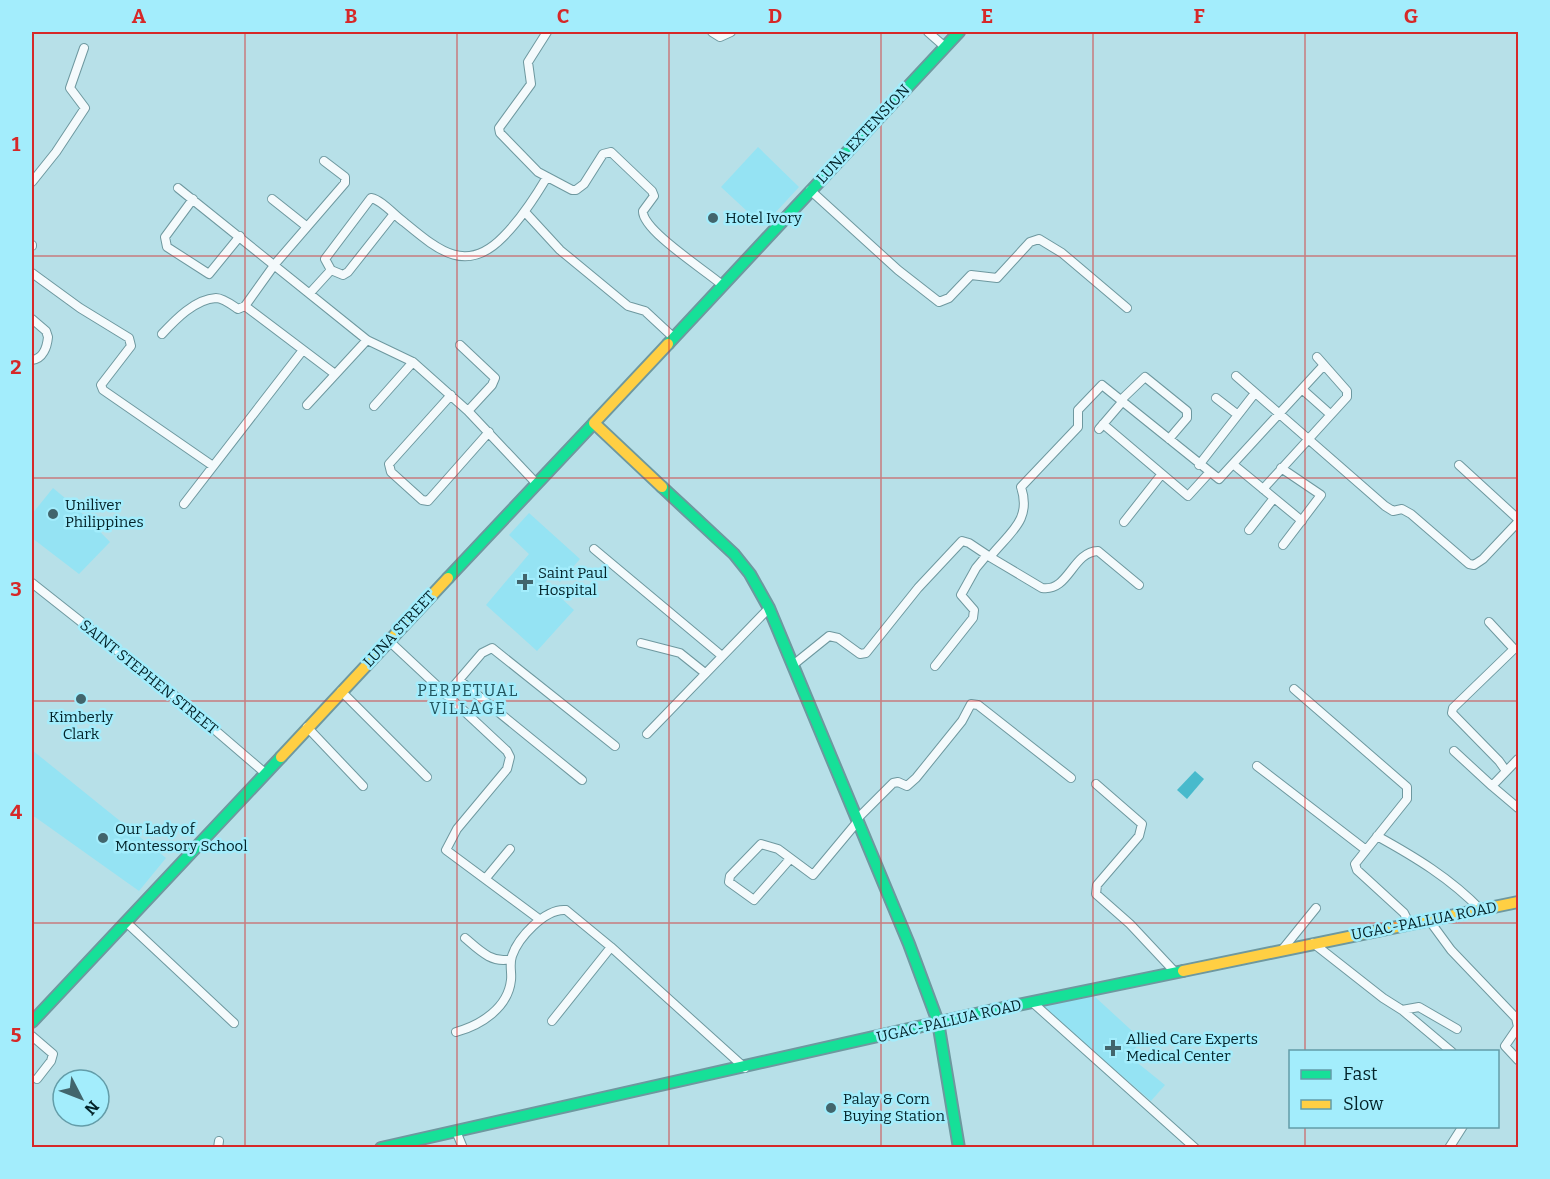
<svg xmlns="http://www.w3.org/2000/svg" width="1550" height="1179" font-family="Bitter,serif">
<rect width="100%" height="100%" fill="#b7e0e8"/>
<path fill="#95e3f3" d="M758,147L799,187L763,226L721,187Z
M53,488L77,508L110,542L79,574L32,538V514Z
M529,513L580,559L560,582L552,574L545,583L574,610L537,651L486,605L529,554L509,535Z
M32,750L166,858L139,891L35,817H32Z
M1093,995L1142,1040L1129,1056L1165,1085L1151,1101L1042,1007Z"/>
<path fill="#48bacc" d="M1195,771L1204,779L1187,799L1177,790Z"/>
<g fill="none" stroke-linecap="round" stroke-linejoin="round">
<defs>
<path id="street" d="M547,32L528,62L531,84L499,128L500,133L538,172L572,190H576L584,184L603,154L611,152L652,191L654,196L643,211C642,230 705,270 721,284
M712,32L720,37L731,32
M928,32L945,47
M32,182L56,152L85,108L70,88L84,48
M178,188L367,340L413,362L468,411L536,483
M810,190L898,270L939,302L949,298L971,275L997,278L1030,242L1039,239L1062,253L1127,308
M193,199L165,237L167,247L209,274L240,236
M272,199L306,226
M525,212L560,250L628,306L645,311L673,337
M32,245V246
M331,270L325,259L371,198C382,200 394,215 404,222C438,250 466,275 503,237C521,219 534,199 547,177
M32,273L80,308L129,338L131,346L101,385L103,390L213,466
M310,293L331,270L343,275L348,272L393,215
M245,306L335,374
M32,319L46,331L48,337C47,347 43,359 32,360
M162,334C175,320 195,299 216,298C223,298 232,305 238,309L245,306L275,264L345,183V177L324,161
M460,345L495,378L492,385L468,411
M1236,376L1385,506L1393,511L1402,509L1411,514L1469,564L1474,565L1483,559L1518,522
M1303,390L1330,414
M451,395L389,464L391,472L422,500L428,501L489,432
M1216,398L1238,415
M1122,399L1145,377L1187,411V418L1169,439
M307,405L367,340
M374,406L413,362
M1103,424L1188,496L1209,473
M1099,429L1123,401
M1199,465L1255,393
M1234,465L1302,521
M1459,465L1518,519
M1281,468L1321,495L1283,545
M1263,489L1347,397V391L1317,357
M184,504L303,350
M1124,522L1161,475
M1249,530L1274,498
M594,549L722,656
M990,557L1042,588C1069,592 1072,552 1098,551L1139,585
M32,583L180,700L265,773
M1489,622L1514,649L1453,708L1452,713L1499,761L1506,771
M388,640L507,751L510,757L507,769L457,829L446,850L539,919
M641,643L680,653L705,673
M793,665L829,636L838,638L860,654L866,653L918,588L962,541L969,543L990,557C1010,532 1032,520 1021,487L1078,427V410L1102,385L1219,479L1324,365
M935,666L973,618L974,610L961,595L976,568L986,556
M459,680L582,780
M1294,689L1407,787V799L1355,864L1357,870L1404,913L1409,923
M341,691L427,777
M446,695L482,653L492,648L615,746
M307,727L363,786
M647,734L769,608
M1454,751L1492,786
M1518,759L1492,786L1518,808
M1257,766L1366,850
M1096,784L1142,824L1139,836L1097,885L1096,894L1130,924L1175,972
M857,819L893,783L898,782L907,786L916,778L962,721L971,704L978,705L1071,778
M1377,836C1415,857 1450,878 1481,910
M790,859L754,900L729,882L730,876L761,844L778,849L813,875L858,821
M486,878L510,849
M1429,920L1451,950L1516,1018L1518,1027L1505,1046L1518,1060
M126,922L234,1023
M465,938C479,950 492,964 511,959
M1313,943L1383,998L1402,1010L1419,1007L1457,1029
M1282,950L1316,908
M1032,1002L1195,1148
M1402,1010L1452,1052
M552,1021L611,947
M456,1032C481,1025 508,1008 511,980C512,972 509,965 512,956C518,938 545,908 566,910L611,947L745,1068
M32,1036L53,1054L51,1061L37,1079
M456,1131L463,1148
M218,1148L219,1141
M1449,1148L1463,1126"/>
<path id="fast" d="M668,344L959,32
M662,487L734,554L750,574L769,608L909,944L938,1022L959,1148
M448,578L594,423
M32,1022L281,757
M381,1148L989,1011L1183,971"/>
<path id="slow" d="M662,487L594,423L668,344
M281,757L448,578
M1183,971L1518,902"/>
</defs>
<use href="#street" stroke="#6e989f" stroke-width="10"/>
<use href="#fast" stroke="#6e989f" stroke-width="14"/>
<use href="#slow" stroke="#6e989f" stroke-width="14"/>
<use href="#street" stroke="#f4fafc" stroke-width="8"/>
<use href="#fast" stroke="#16e098" stroke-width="10"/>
<use href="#slow" stroke="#ffcf43" stroke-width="10"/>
</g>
<path fill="none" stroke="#d62828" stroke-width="1.5" stroke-opacity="0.55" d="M245,32V1148M457,32V1148M669,32V1148M881,32V1148M1093,32V1148M1305,32V1052M32,256H1518M32,478H1518M32,701H1518M32,923H1518M1305,1126V1148"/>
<g fill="#42656c" stroke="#a3edfc" stroke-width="2">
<circle cx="713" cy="218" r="6"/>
<circle cx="53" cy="514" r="6"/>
<path d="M522 573h6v6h6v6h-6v6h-6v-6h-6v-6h6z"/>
<circle cx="81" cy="699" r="6"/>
<circle cx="103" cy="838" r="6"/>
<path d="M1110 1039h6v6h6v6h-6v6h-6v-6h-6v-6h6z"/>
<circle cx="831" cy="1108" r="6"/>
</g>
<g text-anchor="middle" stroke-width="5" stroke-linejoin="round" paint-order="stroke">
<g font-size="15" fill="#032329" stroke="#a3edfc">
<text transform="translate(863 134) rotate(-47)" y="5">LUNA EXTENSION</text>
<text transform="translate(399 629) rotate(-47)" y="5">LUNA STREET</text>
<text transform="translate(149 677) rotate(39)" y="5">SAINT STEPHEN STREET</text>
<text transform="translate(1424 921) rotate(-11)" y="5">UGAC-PALLUA ROAD</text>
<text transform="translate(949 1021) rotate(-13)" y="5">UGAC-PALLUA ROAD</text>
</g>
<g font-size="15" fill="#032329" stroke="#a3edfc" text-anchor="start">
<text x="725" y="223">Hotel Ivory</text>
<text x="65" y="510">Uniliver<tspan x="65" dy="17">Philippines</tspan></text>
<text x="538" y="578">Saint Paul<tspan x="538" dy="17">Hospital</tspan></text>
<text x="81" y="722" text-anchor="middle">Kimberly<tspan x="81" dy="17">Clark</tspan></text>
<text x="115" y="834">Our Lady of<tspan x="115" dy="17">Montessory School</tspan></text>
<text x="1126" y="1044">Allied Care Experts<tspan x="1126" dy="17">Medical Center</tspan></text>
<text x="843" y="1104">Palay &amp; Corn<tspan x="843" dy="17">Buying Station</tspan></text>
</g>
<g font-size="16" letter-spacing="1.5" fill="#22555f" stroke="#a3edfc">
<text x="468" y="696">PERPETUAL<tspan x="468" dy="18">VILLAGE</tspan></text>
</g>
</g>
<rect width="1550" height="1179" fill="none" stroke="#a3edfc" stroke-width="66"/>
<rect x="1289" y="1050" width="210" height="78" fill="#a3edfc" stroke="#639ca8" stroke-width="1.5"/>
<rect x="1301" y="1070" width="30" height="9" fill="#16e098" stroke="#639ca8" stroke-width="1.5"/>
<text x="1343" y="1080" font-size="18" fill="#032329">Fast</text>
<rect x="1301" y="1100" width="30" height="9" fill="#ffcf43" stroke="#639ca8" stroke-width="1.5"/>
<text x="1343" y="1110" font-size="18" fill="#032329">Slow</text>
<g transform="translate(81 1098) rotate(132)"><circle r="28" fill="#a3edfc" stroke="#639ca8" stroke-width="1.5"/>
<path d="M0-4.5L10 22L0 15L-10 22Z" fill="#42656c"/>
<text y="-9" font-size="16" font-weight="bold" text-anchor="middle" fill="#032329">N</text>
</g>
<rect x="33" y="33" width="1484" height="1113" fill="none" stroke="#d62828" stroke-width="2"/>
<g font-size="20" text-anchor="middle" font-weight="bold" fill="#d62828">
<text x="139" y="23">A</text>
<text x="351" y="23">B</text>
<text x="563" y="23">C</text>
<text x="775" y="23">D</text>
<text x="987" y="23">E</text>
<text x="1199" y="23">F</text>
<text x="1411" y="23">G</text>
<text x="16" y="151">1</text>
<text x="16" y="374">2</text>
<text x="16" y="596">3</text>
<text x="16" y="819">4</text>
<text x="16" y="1042">5</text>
</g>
</svg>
